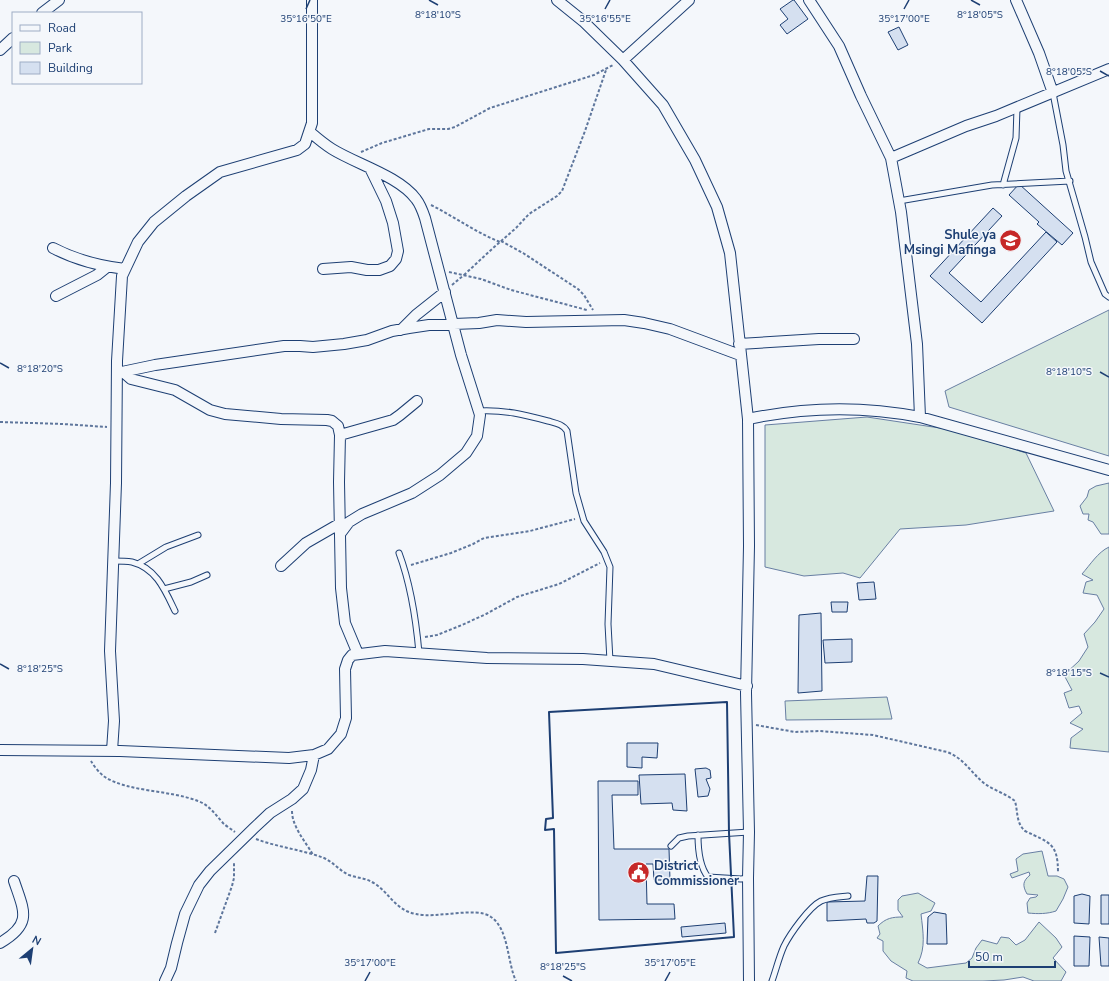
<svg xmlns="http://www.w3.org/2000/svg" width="1109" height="981" font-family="'Nunito Sans',sans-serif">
<rect width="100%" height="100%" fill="#f4f7fb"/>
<path fill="#d7e8df" stroke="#687fa3" d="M1109,310V456L949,407L945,391Z
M867,417L953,430L1026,453L1054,511L966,525L900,529L860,578L843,573L804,576L765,567V425Z
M1109,483V534H1101L1093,522L1088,520L1089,514H1083L1080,506L1087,497L1089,490L1096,486Z
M1109,547V752L1070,748L1071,738L1083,729L1070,723L1082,713L1079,706L1069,708L1064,693L1072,690L1064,675L1079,661L1088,647L1084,634L1095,622L1104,609L1097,595L1083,593L1086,582L1093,580L1082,574C1090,565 1098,552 1109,547Z
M887,697L892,719L786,720L785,701Z
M1042,851L1048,876H1057L1064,879L1068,887L1063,899L1056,911C1047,914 1038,914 1028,913L1027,903L1030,898L1036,897L1038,895L1027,894C1022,885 1023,881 1030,875L1029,872L1012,878L1010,874L1018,871L1016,859L1023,854Z
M918,893L935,903L931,911L921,914C923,932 926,947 918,963L927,968L966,963L972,958L976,948L982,940L997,944L1001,937L1009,938L1016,945L1025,940L1039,922L1056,938L1062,947L1053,958L1066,972L1061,981H1034L1023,977L1004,980L983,981H913L906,978L907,971L891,961L883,951V941L877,938L880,934L878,926C886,918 892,917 903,917L898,910V900L902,896Z"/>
<path fill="#d5e0f0" stroke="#1d3f73" d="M793,0H794L808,19L787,34L780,25L788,19L780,9Z
M899,27L908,45L898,50L888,32Z
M1019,184L1073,233L1062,245L1037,224L1039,222L1009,195Z
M993,208L1002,216L949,273L981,302L1046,232L1057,242L982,323L930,276Z
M874,582L876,599L859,600L857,583Z
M831,602H848L847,612H832Z
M821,613L822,691L798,693L799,615Z
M852,639V662L825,663L823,640Z
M627,743H658L657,758L642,757V768L627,767Z
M706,768L710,770L711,778L706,779L710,789L708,796L698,797L695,769Z
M685,774L687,811L673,810L672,803L641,804L639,775Z
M598,781H638V795H612L614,849H669L670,880H654L653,864H646L647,904H674L675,919L599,920Z
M867,876H878L877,921L874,923H867L866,919L827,921V902L865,901Z
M1082,894L1090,896L1089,924L1074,923V896Z
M1101,895H1109V924H1101Z
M934,912L946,914L947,944H927L928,917Z
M725,923L726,933L682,937L681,927Z
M1074,936L1090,937L1089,966H1074Z
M1099,937L1109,938V966H1101Z"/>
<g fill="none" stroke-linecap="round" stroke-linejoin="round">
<defs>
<path id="service" d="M1053,93L1063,145L1066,171L1085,237L1091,262L1105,294L1109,297
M1003,185L1016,138L1017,108
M899,201L992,185L1070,181
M479,411C506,410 522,414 548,421C555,423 563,424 567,431L576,493L584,521L604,552L610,567L608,624L610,661
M399,553C411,585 416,619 419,653
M113,561C119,561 126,561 132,562C156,568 165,590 175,611
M138,564L166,547L198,535
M164,589L191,582L207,575
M698,835C698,849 699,866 708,877L741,879L748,878
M671,846L679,838L688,836L749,832
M772,981C776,970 779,957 784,946C790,934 809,907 821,901C830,897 838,897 848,896"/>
<path id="minor" d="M557,0L583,21L623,60L663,105L695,160L717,207L730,253L748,419L749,546L746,693L749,832L748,878L749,981
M809,0L839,46L861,96L891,158L901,212L917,344L920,417
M1016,0L1039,53L1053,93
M42,13L59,0
M0,50L13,38
M623,60L689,0
M310,132C317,138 324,144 332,149C356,164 399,176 416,199C420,204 423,212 425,218L461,355L480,415L477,436L466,453L440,475L412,493L362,514L349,522L340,534
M891,158L966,126L996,116L1109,69
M53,248C76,260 99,266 125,269
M323,269L351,267L367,270H379L390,266L396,259L398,251L393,223L386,201L370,168
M56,296L97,275L107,267
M401,330L416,315L445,292
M739,344L819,339H854
M123,372L131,379L175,390L210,410L225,414L281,419L327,420L332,421L338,426L340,435L339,482L341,588L345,623L358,654
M117,373L155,365L284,346H300L313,347L344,344L367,340L392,331L409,328L429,325L479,323L497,320L526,322L624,320L644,323L670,329L740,355
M748,419C804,407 864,406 920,417L1109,470
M340,435L393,420L400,415L417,401
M281,566L306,543L339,524
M0,750L120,751L289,758L314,755L328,749L341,734L346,718L345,669L348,660L352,655L385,651L487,658L583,659L654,664L747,686
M112,751L114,721L110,651L116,483L117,361L122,276L138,242L154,222L186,196L220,172L297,150L305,144L312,123V0
M0,943C33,924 24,911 14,881
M165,981L171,968L177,943L185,914L199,885L210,871L254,828L270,813L292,799L303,789L311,770L314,755"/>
</defs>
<use href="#service" stroke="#1d3f73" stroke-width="7"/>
<use href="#minor" stroke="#1d3f73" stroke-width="12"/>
<path stroke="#5e769c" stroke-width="2" stroke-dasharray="3 2" stroke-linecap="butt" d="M361,152L382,143L429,129H448L455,127L490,108L594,75L613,65
M431,205C455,217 475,232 500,242
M501,241L523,253L578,289L584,295L593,310
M449,272L481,279L511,290L587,310
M464,275L492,249L516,228L529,214L557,196L562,191L585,131L606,70
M452,285L464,275
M0,422L63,424L107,427
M411,565L451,553L473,544L484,538L530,531L575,519
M425,637L437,635L462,625L486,614L517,597L559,584L600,563
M756,725L795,732L819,731L873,735L947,752C965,759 971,773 985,784C994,790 1006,794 1015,801C1018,812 1016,823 1025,831C1050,843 1058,843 1058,873
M91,761C94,766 99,773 105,777C128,792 170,790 198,801C209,805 215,814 223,823C226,826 231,829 235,832
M292,811C292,827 306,842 313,855
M256,839C277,847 303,850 324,858C333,862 340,871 349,875C357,878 365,878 372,882C389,891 394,910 416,914C436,919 477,906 491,917C509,929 507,962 516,981
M215,933L232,886L234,878V862"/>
<use href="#service" stroke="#f4f7fb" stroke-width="5"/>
<use href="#minor" stroke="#f4f7fb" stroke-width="10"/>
<path stroke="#1d3f73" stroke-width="2" d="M727,702L729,833L734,937L556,953L554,829L545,830L546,819L553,818L549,712Z"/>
</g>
<path fill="none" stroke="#1d3f73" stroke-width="1.5" d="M429,0L438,5M971,0L980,5M306,9L310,0M605,9L610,0M904,9L909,0M1100,71L1109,76M0,363L9,368M1100,372L1109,377M0,664L9,669M1100,673L1109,677M563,976L572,981M365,981L370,972M665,981L670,972"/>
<defs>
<symbol id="school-disc" viewBox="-11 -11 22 22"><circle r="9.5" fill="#c62828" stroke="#f4f7fb"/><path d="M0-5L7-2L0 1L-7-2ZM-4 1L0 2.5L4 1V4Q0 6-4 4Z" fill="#fff"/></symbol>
<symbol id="civic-disc" viewBox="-11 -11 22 22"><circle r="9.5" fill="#c62828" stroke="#f4f7fb"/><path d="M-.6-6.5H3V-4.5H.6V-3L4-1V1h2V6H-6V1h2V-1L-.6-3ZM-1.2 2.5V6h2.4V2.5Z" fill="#fff"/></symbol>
</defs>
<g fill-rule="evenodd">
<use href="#school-disc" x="998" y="228" width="25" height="25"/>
<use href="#civic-disc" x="626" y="860" width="25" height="25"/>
</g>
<g text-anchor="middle" stroke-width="3" stroke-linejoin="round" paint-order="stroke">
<g font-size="13" font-weight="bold" fill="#1d3f73" stroke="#f4f7fb" text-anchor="end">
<text x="996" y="239">Shule ya<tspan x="996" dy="15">Msingi Mafinga</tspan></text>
<text x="654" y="870" text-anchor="start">District<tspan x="654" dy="15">Commissioner</tspan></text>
</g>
</g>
<g font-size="10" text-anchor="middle" fill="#1d3f73" stroke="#f4f7fb" stroke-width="3" stroke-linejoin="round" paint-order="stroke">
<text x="438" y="18">8°18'10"S</text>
<text x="980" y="18">8°18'05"S</text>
<text x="306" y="22">35°16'50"E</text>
<text x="605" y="22">35°16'55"E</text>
<text x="904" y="22">35°17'00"E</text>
<text x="1069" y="75">8°18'05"S</text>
<text x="40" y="372">8°18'20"S</text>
<text x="1069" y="375">8°18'10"S</text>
<text x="40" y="672">8°18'25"S</text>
<text x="1069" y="676">8°18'15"S</text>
<text x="370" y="966">35°17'00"E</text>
<text x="670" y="966">35°17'05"E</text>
<text x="563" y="970">8°18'25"S</text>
</g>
<rect x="12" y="12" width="130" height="72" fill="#f4f7fb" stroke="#9eadc5"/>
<rect x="20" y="25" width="20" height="6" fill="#f4f7fb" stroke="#9eadc5"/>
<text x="48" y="32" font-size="12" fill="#1d3f73">Road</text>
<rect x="20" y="42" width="20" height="12" fill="#d7e8df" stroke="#9eadc5"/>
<text x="48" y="52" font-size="12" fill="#1d3f73">Park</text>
<rect x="20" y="62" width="20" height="12" fill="#d5e0f0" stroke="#9eadc5"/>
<text x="48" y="72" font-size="12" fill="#1d3f73">Building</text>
<g transform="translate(32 949) rotate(29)" stroke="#f4f7fb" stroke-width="3" paint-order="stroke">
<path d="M0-3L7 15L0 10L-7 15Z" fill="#1d3f73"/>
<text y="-6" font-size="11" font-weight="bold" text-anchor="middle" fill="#1d3f73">N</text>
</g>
<path d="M969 961v6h86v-6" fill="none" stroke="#1d3f73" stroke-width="2"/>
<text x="975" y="961" font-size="12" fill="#1d3f73" stroke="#f4f7fb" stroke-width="3" paint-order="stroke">50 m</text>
</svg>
